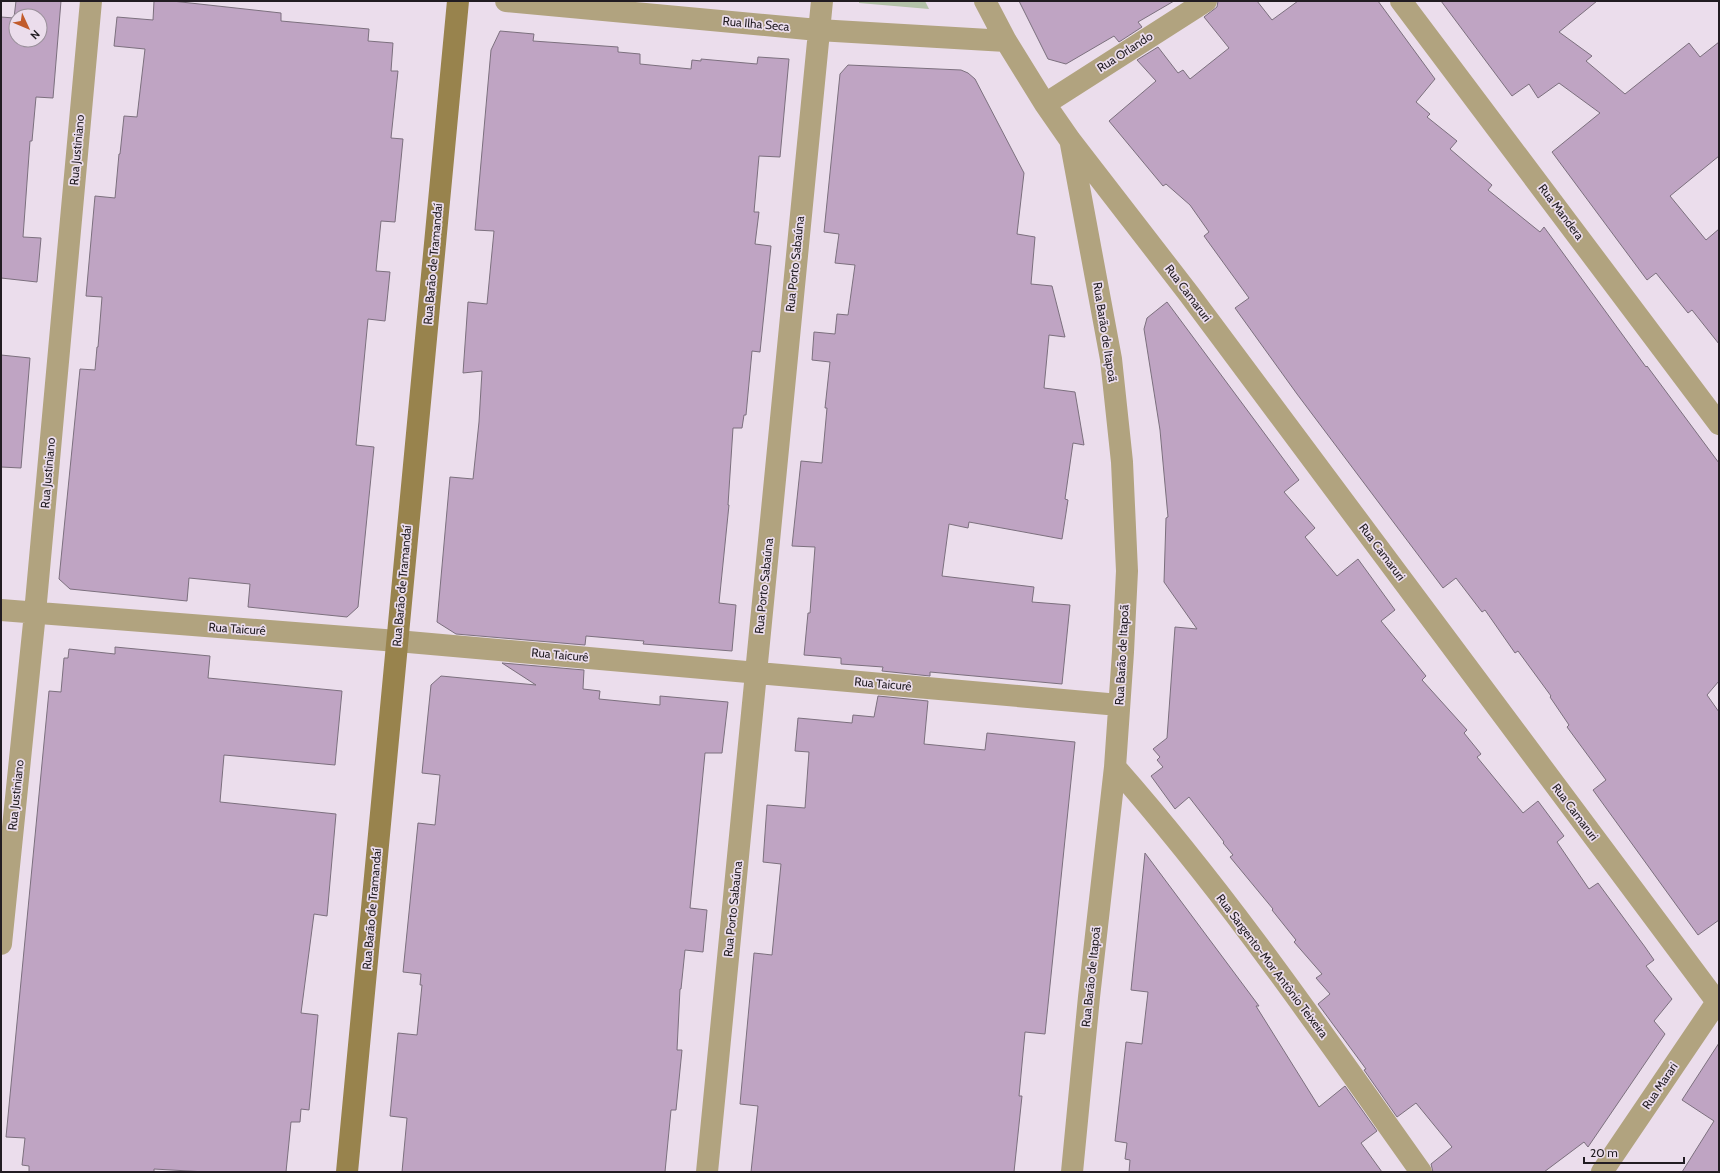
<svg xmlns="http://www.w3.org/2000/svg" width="1720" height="1173" font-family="Cabin,sans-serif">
<rect width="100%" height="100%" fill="#ebddec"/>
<path fill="#b4c2a9" d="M859,1H925L929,9L859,3Z"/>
<path fill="#bfa4c3" stroke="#7c707e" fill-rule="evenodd" d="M16,1H61L53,98L36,97L32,141H30L23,237L41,238L37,282L1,278V17L14,18ZM16,16H40V40H16Z
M154,1H172L281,13V21L369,29L368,41L393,43L391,71H398L391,138L403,139L395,222L381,221L376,271L390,272L385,321L368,319L356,445L374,447L358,607L347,617L248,607L250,584L189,578L187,601L70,589L59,579L80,369L95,370L97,347H98L102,297L86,296L95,196L115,198L119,154H120L124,116L137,117L145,49L114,46L117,17L153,20Z
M1019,1H1174L1138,22L1142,27L1119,42L1114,36L1066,64L1048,59Z
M1218,1H1257L1272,20L1298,1H1378L1435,79L1416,102L1430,114L1427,117L1457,141L1450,149L1492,185L1488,190L1540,232L1544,227L1646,367L1647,366L1719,463V681L1707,695L1719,712V920L1698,935L1593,790L1606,780L1567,727L1569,725L1550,697L1551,696L1518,651L1515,653L1485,610L1482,612L1456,578L1443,588L1297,394L1235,308L1249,298L1204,236L1209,232L1190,205L1166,184L1163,186L1109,121L1156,81L1137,60L1158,47L1178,73L1183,70L1190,79L1229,48L1204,17L1217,7Z
M1441,1H1597L1559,32L1592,56L1586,61L1625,94L1689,43L1700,57L1719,42V156L1670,196L1706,240L1719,229V344L1692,310L1688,313L1656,273L1647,280L1552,152L1600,113L1559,83L1538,98L1529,84L1512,96Z
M500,31L534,34L533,41L618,47V52L640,54V64L691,69L692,60L701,61V59L757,64L758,57L789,59L780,157L759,156L754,212H759L755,244L771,246L760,352L752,351L746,415H744L742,428H733L728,505H729L719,603L736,605L732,651L643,644L644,641L586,636L585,645L456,634L437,622L450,477L473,479L479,422L482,371L463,373L468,302L487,304L494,231L475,230L491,50Z
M848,65L961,70L968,73L975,79L1024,173L1017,234L1035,237L1031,284L1052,286L1065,337L1049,335L1044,388L1075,392L1084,445L1073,443L1065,499L1068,500L1062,539L969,522L968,528L949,524L942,576L1034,587L1032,602L1070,605L1062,684L930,672V676L882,671L883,667L841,664V658L804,655L808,613H810L815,547L792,546L801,461L822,463L827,408H825L830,362L812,360L814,332L835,334L837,314L848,315L855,265L835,263L839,234L824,232L840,74Z
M1167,302L1299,480L1284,492L1315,528L1305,537L1337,576L1358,559L1395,610L1381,621L1426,676L1422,680L1467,730L1464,733L1481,754L1477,757L1523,813L1538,801L1564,836L1557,842L1589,889L1598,883L1645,947L1654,960L1646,966L1672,999L1654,1021L1665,1034L1588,1147L1584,1142L1544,1172H1433L1431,1164L1452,1147L1416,1103L1397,1117L1364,1070L1366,1069L1318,1004L1330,994L1316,978L1322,974L1294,942L1296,940L1272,910L1273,909L1230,857L1233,855L1223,843L1224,842L1189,797L1175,809L1151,776L1163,767L1157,760L1160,757L1153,749L1167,738L1175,627L1197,629L1164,582L1166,518L1168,517L1160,430L1144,329L1147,318Z
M1,355L30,358L21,468L1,467Z
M115,647L210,656L208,678L342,691L335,765L224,755L220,802L336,814L327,916L314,914L301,1013L318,1015L309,1110L301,1109L300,1122H291L286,1172H206L154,1169V1172H29V1166L22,1165L25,1138L6,1137L49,691L61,692L64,658H68L69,649L115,654Z
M502,663L584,670L583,689L600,691L599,699L660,705V696L728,702L722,753H705L690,908L707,910L703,952L685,950L681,989H680L677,1050H682L676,1110H671L665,1172H402L407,1118L390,1116L398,1033L417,1035L422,985H420L421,974L403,972L418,823L435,825L440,775L422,773L431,685L441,676L536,685Z
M878,696L928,701L924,744L985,750L987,733L1075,742L1045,1034L1025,1032L1019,1096H1022L1014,1172H751L758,1106L740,1104L754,953L772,955L781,864L763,862L767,805L805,808L809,752L795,751L798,718L852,723L853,715L874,717Z
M1145,853L1259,1006H1256L1319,1107L1345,1086L1377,1131L1361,1143L1382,1172H1129L1130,1160L1125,1159L1127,1143L1115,1141L1126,1042L1142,1044L1148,992L1131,990Z
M1719,1043V1172H1682L1714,1121L1682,1100Z"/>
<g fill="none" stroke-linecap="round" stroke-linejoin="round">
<path stroke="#b1a37f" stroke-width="22" d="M506,1L818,30L1006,41
M985,1L1006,41L1045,104L1070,140L1189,294L1717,1002
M1401,1L1719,424
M1045,104L1206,1
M1071,144L1111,359L1122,462L1127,571L1123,652L1115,767L1089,997L1072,1172
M1,610L397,641L1119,705
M1115,767C1227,894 1323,1034 1421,1172
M1,944L35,613L91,1
M707,1172L822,1
M1602,1172L1719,999"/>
<path stroke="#98834d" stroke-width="22" d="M347,1172L458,1"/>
</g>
<g text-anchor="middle" stroke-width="3.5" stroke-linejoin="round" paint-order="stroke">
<g font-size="12" fill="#211c22" stroke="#ebddec">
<text transform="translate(756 24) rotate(5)" y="4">Rua Ilha Seca</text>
<text transform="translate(1125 52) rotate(-33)" y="4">Rua Orlando</text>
<text transform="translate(77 150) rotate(-85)" y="4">Rua Justiniano</text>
<text transform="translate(1561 212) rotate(53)" y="4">Rua Mandera</text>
<text transform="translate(433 264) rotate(-85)" y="4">Rua Barão de Tramandaí</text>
<text transform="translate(795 264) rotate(-84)" y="4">Rua Porto Sabaúna</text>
<text transform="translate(1188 293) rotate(53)" y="4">Rua Camaruri</text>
<text transform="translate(1105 332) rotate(81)" y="4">Rua Barão de Itapoã</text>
<text transform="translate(48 473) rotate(-85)" y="4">Rua Justiniano</text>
<text transform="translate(1382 552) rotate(53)" y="4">Rua Camaruri</text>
<text transform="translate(402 586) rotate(-85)" y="4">Rua Barão de Tramandaí</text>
<text transform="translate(764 586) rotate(-84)" y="4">Rua Porto Sabaúna</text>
<text transform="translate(237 629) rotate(4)" y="4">Rua Taicurê</text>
<text transform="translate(560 655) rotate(5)" y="4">Rua Taicurê</text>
<text transform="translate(1122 655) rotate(-87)" y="4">Rua Barão de Itapoã</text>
<text transform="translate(883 684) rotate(5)" y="4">Rua Taicurê</text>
<text transform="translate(16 795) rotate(-84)" y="4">Rua Justiniano</text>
<text transform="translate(1575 812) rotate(53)" y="4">Rua Camaruri</text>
<text transform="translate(372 909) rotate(-85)" y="4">Rua Barão de Tramandaí</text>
<text transform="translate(733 909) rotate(-84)" y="4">Rua Porto Sabaúna</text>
<text transform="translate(1272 966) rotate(53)" y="4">Rua Sargento-Mor Antônio Teixeira</text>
<text transform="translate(1091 977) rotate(-84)" y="4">Rua Barão de Itapoã</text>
<text transform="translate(1660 1086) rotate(-56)" y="4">Rua Marari</text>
</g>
</g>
<rect width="1720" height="1173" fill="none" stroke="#211c22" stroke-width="4"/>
<g transform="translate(28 28) rotate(134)"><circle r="19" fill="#ebddec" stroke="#9a909b"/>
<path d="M0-3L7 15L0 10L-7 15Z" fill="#c15b2b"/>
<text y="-6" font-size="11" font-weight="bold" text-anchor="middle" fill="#211c22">N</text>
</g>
<path d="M1584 1157v6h100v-6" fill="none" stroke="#211c22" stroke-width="2"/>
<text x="1590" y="1157" font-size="12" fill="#211c22" stroke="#ebddec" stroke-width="3" paint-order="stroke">20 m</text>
</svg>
